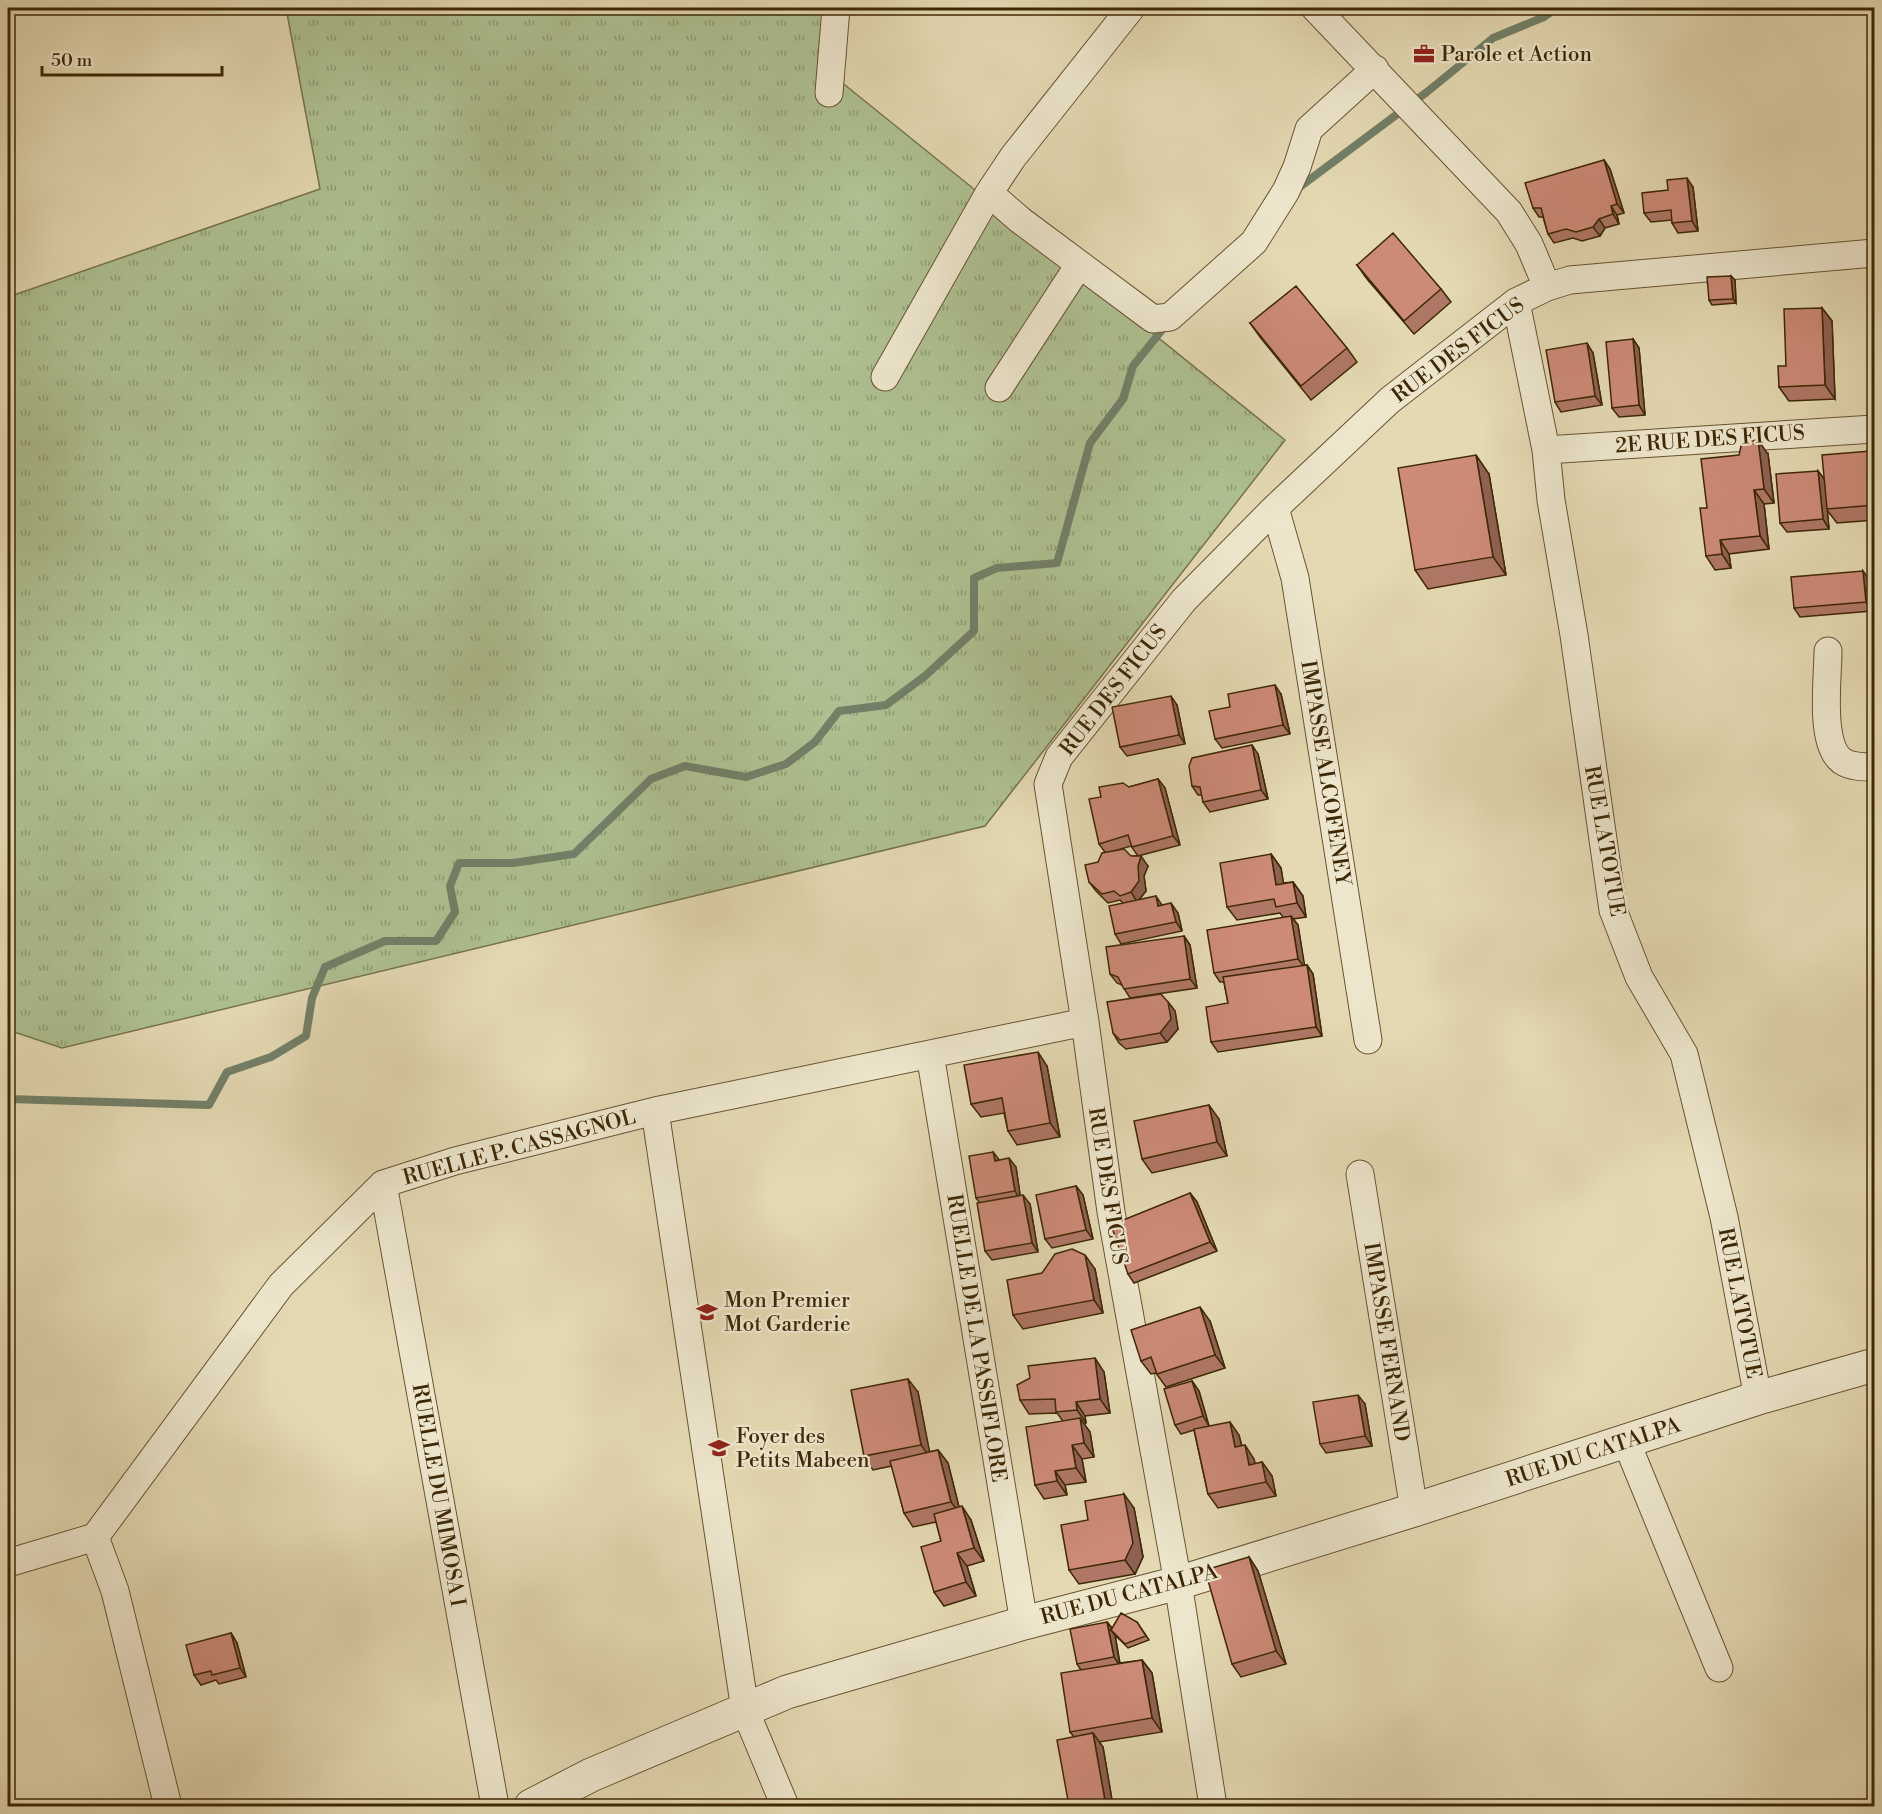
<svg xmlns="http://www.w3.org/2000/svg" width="1882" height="1814" font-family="'Libre Bodoni',serif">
<defs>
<pattern id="grass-tufts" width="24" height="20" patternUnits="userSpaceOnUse" patternTransform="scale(1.5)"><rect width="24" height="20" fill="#aec091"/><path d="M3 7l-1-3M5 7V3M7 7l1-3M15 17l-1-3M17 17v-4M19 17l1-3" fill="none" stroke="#8f9c74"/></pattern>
</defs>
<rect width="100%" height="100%" fill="#e4d9b2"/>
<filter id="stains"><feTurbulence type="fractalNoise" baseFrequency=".00333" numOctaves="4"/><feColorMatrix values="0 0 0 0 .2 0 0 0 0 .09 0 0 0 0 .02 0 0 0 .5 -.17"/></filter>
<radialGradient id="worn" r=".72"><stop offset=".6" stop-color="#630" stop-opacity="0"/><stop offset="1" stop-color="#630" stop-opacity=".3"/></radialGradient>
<path fill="url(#grass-tufts)" stroke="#76744a" stroke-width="1.5" d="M286,8H847L840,81L1285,440L985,826L62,1048L8,1030V297L320,189Z"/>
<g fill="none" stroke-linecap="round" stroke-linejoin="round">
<path stroke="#728068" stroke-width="8" d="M1297,189L1427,92L1493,38L1544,17L1557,8
M8,1099L209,1105L227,1072L271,1057L306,1036L312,998L325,967L385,941H436L455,912L450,886L459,863H513L574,854L651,779L685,766L746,777L786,764L815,742L839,711L886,705L925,676L974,631V578L997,568L1057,563L1090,443L1123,399L1133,366L1166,325"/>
<defs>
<path id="minor" d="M1131,8L1013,157L989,193L1020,220L1153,319L1170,317L1254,242L1286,191L1297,167L1309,129L1375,69
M1315,8L1509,212L1529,244L1547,287
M829,93L836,8
M1516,302L1546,450L1551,500L1574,635L1613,910L1639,977L1684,1054L1724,1217L1758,1398
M885,377L989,193
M999,388L1079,265
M1546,450L1874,429
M1275,508L1295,578L1368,1040
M1828,651C1828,678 1819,744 1842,761C1851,767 1864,767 1874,767
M930,1054L1024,1623
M655,1111L745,1710L785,1806
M1360,1174L1414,1510
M383,1184L495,1806
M1626,1441L1719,1668
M95,1537L115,1591L168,1806
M8,1563L95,1537L281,1285L383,1184L455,1161L655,1111L1085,1022
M1213,1806L1178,1583L1111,1212L1085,1022L1048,784L1059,757L1184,600L1275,508L1390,400L1516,302L1547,287L1570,280L1874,253"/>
<path id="tertiary" d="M531,1806L591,1775L787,1692L1024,1623L1178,1583L1414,1510L1758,1398L1874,1365"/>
</defs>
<use href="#minor" stroke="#685430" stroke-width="29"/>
<use href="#tertiary" stroke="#685430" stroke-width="35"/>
<use href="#minor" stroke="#ede6cd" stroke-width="27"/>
<use href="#tertiary" stroke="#ede6cd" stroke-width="33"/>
</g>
<path fill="#af7766" stroke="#3e2804" stroke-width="1.5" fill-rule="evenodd" d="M1604,160L1610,169L1624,213L1617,215L1619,224L1605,228L1600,236L1582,241L1573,238L1554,243L1548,234L1543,217H1539L1533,208Z
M1693,187L1698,231L1678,233L1672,223V220L1651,222L1644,213L1668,190Z
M1357,265L1441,289L1451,302L1414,334L1367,279Z
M1731,276L1735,280L1736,303L1712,305L1709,300Z
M1822,308L1832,321L1835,399L1789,401L1779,387L1786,366Z
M1250,323L1347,348L1357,362L1311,400L1260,337Z
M1633,339L1639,348L1645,415L1619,417L1612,408Z
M1593,353L1602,405L1561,412L1555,402Z
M1871,451L1875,456V520L1837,523L1827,510L1829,529L1787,532L1780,523L1818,471L1824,479Z
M1768,454L1774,503L1764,504L1769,549L1729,554L1731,568L1715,570L1706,556Z
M1489,474L1506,575L1428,589L1415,570Z
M1870,581L1872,611L1800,617L1794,608Z
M1281,694L1290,734L1222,748L1215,739L1230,707Z
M1177,705L1185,744L1127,756L1120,747Z
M1258,754L1268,799L1210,812L1203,802L1202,795H1198L1192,786Z
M1158,779L1165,788L1180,845L1138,856L1148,866L1144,876L1146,891L1139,900L1162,905L1178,913L1182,931L1121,944L1115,934L1123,903L1120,900L1108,903L1096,891L1089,882L1098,862L1105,852L1099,844L1101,797L1129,787ZM1131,846L1138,856H1131L1110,852Z
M1271,854L1281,868L1283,883L1293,882L1303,896L1306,917L1293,919L1298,925L1304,965H1307L1313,974L1322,1036L1218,1052L1211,1042L1228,1003L1224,982H1220L1214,973L1283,917L1280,913L1237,920L1227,907Z
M1184,936L1190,945L1197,988L1130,998L1122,985L1117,983L1110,974Z
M1168,1002L1175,1011L1178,1029L1167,1042L1126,1049L1119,1043L1113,1033Z
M1047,1066L1060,1137L1017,1145L1008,1131L1004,1113L981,1117L971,1104Z
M1219,1119L1227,1156L1152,1173L1142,1159Z
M993,1152L999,1160L1016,1167L1020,1195L1030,1204L1038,1252L992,1260L985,1251L980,1203L976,1198Z
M1076,1186L1083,1195L1093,1239L1052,1248L1045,1239Z
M1190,1193L1197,1202L1217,1251L1134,1283L1128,1274Z
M1095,1269L1103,1313L1023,1329L1013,1315Z
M1210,1321L1225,1368L1166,1387L1156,1373L1151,1374L1141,1361Z
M1104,1372L1110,1413L1085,1416L1086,1423L1084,1424L1090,1432L1094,1457L1082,1459L1086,1482L1065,1485L1067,1495L1044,1499L1035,1485L1063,1421L1057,1413L1029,1414L1020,1400Z
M1192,1381L1199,1391L1209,1426L1239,1435L1242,1446L1254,1459L1255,1464L1262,1462L1272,1476L1276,1496L1218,1508L1208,1494L1194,1430L1181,1434L1175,1425Z
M918,1392L929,1452L938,1450L948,1463L959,1507L971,1520L984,1561L967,1566L976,1596L944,1606L934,1592L941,1541L936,1522L913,1527L904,1513L892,1466L873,1470L864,1456Z
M1365,1404L1372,1446L1326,1453L1320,1444Z
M1134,1508L1143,1557L1135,1574L1079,1584L1069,1570L1088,1520Z
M1249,1557L1258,1571L1286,1664L1241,1677L1232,1664Z
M1107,1622L1112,1628L1137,1622L1149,1640L1128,1648L1115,1635L1120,1663L1142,1660L1152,1673L1162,1732L1099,1742L1103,1747L1113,1806H1069L1074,1737L1070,1732L1081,1670L1077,1664Z
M231,1633L237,1643L246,1677L219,1684L216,1680L201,1685L194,1675Z"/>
<path fill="#8f6153" stroke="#3e2804" stroke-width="1.5" d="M1604,160L1610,169L1624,213L1617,204Z
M1687,178L1693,187L1698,231L1692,221Z
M1611,206L1617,215L1619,224L1613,214Z
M1599,219L1605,228L1600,236L1593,227Z
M1731,276L1735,280L1736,303L1733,299Z
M1822,308L1832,321L1835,399L1825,385Z
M1633,339L1639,348L1645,415L1639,405Z
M1587,343L1593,353L1602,405L1595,396Z
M1758,440L1768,454L1774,503L1764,489Z
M1871,451L1875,456V496Z
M1476,455L1489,474L1506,575L1493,557Z
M1818,471L1825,480L1829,529L1823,519Z
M1754,490L1764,504L1769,549L1760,536Z
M1720,540L1729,554L1731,568L1722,554Z
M1863,571L1870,581L1872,611L1866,602Z
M1275,685L1281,694L1290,734L1283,725Z
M1171,696L1177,705L1185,744L1179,735Z
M1252,745L1258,754L1268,799L1261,790Z
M1158,779L1165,788L1180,845L1173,836Z
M1271,854L1281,868L1286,898L1276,885Z
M1141,856L1148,866L1144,876L1146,891L1137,902L1131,892Z
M1293,882L1303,896L1306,917L1297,903Z
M1156,896L1162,905L1158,906Z
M1171,903L1178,913L1182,931L1176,922Z
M1291,916L1298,925L1305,968L1298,959Z
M1184,936L1190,945L1197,988L1190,979Z
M1307,965L1313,974L1322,1036L1316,1027Z
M1168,1002L1175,1011L1178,1029L1167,1042L1160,1033Z
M1038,1052L1047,1066L1060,1137L1050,1123Z
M1209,1105L1219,1119L1227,1156L1217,1142Z
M993,1152L1000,1161H995Z
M1009,1158L1016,1167L1021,1201L1015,1191Z
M1076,1186L1083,1195L1093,1239L1086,1230Z
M1190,1193L1197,1202L1217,1251L1210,1242Z
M1023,1195L1030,1204L1038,1252L1032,1243Z
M1085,1255L1095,1269L1103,1313L1094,1300Z
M1200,1307L1210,1321L1225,1368L1215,1355Z
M1095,1358L1104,1372L1110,1413L1100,1399Z
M908,1379L918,1392L931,1459L921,1445Z
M1192,1381L1199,1391L1209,1426L1203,1416Z
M1358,1395L1365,1404L1372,1446L1365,1436Z
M1076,1402L1085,1416L1086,1423L1077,1410Z
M1080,1418L1090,1432L1094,1457L1084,1443Z
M1230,1422L1239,1435L1245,1461L1235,1447Z
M1072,1445L1082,1459L1086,1482L1076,1468Z
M1245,1445L1254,1459L1259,1479L1249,1465Z
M938,1450L948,1463L961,1515L951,1502Z
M1262,1462L1272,1476L1276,1496L1266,1482Z
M1055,1471L1065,1485L1067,1495L1057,1481Z
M1124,1494L1134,1508L1143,1557L1135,1574L1125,1560Z
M962,1506L971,1520L984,1561L974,1548Z
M957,1553L967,1566L976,1596L966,1582Z
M1249,1557L1258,1571L1286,1664L1276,1651Z
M1107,1622L1114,1631L1111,1630L1115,1635L1120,1666L1114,1657Z
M231,1633L237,1643L246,1677L240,1668Z
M1142,1660L1152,1673L1162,1732L1152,1718Z
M1093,1733L1103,1747L1113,1806H1106Z"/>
<path fill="#cc8a77" stroke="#3e2804" stroke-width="1.5" d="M1604,160L1617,204L1611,206L1613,214L1599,219L1593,227L1576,232L1566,229L1548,234L1541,208H1533L1525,183Z
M1687,178L1692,221L1672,223L1671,210L1644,213L1642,193L1668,190L1667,180Z
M1393,233L1441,289L1404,321L1357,265Z
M1731,276L1733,299L1709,300L1707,277Z
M1296,286L1347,348L1301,386L1250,323Z
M1822,308L1825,385L1779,387L1778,366H1786L1784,309Z
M1633,339L1639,405L1612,408L1606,342Z
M1587,343L1595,396L1555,402L1546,350Z
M1758,440L1764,489L1754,490L1760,536L1720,540L1722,554L1706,556L1700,508H1707L1701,459L1739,455L1742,442Z
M1871,451L1875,505L1827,509L1822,455Z
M1476,455L1493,557L1415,570L1398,468Z
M1818,471L1823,519L1780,523L1776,474Z
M1863,571L1866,602L1794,608L1791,577Z
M1275,685L1283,725L1215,739L1209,711L1230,707L1228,694Z
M1171,696L1179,735L1120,747L1112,707Z
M1252,745L1261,790L1203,802L1200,787L1192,786L1189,766L1192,758Z
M1158,779L1173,836L1132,847L1128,835L1099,844L1089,799L1101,797L1099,787L1123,783L1129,787Z
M1124,849L1131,856H1141L1138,866L1139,881L1131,892L1120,896L1114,891L1102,894L1089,882L1085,865L1098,862L1102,853Z
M1271,854L1276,885L1293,882L1297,903L1276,907L1274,899L1227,907L1220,863Z
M1156,896L1158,906L1171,903L1176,922L1115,934L1109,906Z
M1291,916L1298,959L1214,973L1207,930Z
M1184,936L1190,979L1124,989L1118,977L1110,974L1106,947Z
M1307,965L1316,1027L1211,1042L1206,1007L1228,1003L1223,977Z
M1161,994L1168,1002L1171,1019L1160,1033L1120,1040L1113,1033L1107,1002Z
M1038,1052L1050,1123L1008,1131L1002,1098L971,1104L964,1065Z
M1209,1105L1217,1142L1142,1159L1134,1121Z
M993,1152L995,1161L1009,1158L1015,1191L976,1198L969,1156Z
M1076,1186L1086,1230L1045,1239L1036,1195Z
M1190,1193L1210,1242L1128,1274L1111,1225Z
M1023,1195L1032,1243L985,1251L977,1203Z
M1072,1249L1085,1255L1094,1300L1013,1315L1007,1280L1042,1273L1055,1254Z
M1200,1307L1215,1355L1157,1374L1151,1357L1141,1361L1131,1330Z
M1095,1358L1100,1399L1076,1402L1077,1410L1056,1412L1055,1399L1020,1400L1017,1385L1030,1378L1028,1366Z
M908,1379L921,1445L864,1456L851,1390Z
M1192,1381L1203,1416L1175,1425L1164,1389Z
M1358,1395L1365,1436L1320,1444L1313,1402Z
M1080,1418L1084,1443L1072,1445L1076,1468L1055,1471L1057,1481L1035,1485L1026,1427Z
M1230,1422L1235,1447L1245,1445L1249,1465L1262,1462L1266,1482L1208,1494L1194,1429Z
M938,1450L951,1502L904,1513L890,1461Z
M1124,1494L1133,1543L1125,1560L1069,1570L1061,1525L1088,1520L1085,1501Z
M962,1506L974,1548L957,1553L966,1582L934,1592L921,1547L941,1541L934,1514Z
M1249,1557L1276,1651L1232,1664L1205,1570Z
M1121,1613L1137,1622L1146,1636L1125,1644L1111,1630Z
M1107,1622L1114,1657L1077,1664L1070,1629Z
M231,1633L240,1668L212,1675L211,1671L194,1675L186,1645Z
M1142,1660L1152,1718L1070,1732L1061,1673Z
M1093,1733L1106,1806H1069L1057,1740Z"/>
<defs>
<symbol id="office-bare" viewBox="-9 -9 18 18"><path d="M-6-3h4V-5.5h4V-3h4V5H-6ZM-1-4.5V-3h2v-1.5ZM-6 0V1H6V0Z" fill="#8f2418" stroke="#ede6cd" stroke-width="2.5" paint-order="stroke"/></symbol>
<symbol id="school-bare" viewBox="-9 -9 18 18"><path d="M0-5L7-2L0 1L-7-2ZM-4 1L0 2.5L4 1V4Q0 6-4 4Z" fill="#8f2418" stroke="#ede6cd" stroke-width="2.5" paint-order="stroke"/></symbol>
</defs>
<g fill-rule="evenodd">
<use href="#office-bare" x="1409" y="39" width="30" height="30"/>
<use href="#school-bare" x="692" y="1297" width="30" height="30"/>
<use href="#school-bare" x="704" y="1433" width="30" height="30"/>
</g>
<g text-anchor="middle" stroke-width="4.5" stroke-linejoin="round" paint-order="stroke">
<g font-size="21" fill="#3e2804" stroke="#ede6cd" text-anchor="start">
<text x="1441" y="61">Parole et Action</text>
<text x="724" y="1307">Mon Premier<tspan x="724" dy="24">Mot Garderie</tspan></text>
<text x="736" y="1443">Foyer des<tspan x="736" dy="24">Petits Mabeen</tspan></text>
</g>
<g font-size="21" fill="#3e2804" stroke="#ede6cd">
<text transform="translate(1458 350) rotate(-37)" y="7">RUE DES FICUS</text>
<text transform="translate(1710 439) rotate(-4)" y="7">2E RUE DES FICUS</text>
<text transform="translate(1113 690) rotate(-52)" y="7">RUE DES FICUS</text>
<text transform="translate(1326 773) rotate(81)" y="7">IMPASSE ALCOFENEY</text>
<text transform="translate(1605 841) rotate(80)" y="7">RUE LATOTUE</text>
<text transform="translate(519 1147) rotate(-15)" y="7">RUELLE P. CASSAGNOL</text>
<text transform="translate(1108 1186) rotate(81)" y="7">RUE DES FICUS</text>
<text transform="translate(1740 1303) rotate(79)" y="7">RUE LATOTUE</text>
<text transform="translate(977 1338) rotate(81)" y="7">RUELLE DE LA PASSIFLORE</text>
<text transform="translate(1387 1342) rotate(81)" y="7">IMPASSE FERNAND</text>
<text transform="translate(1593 1452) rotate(-18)" y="7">RUE DU CATALPA</text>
<text transform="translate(439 1495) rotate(80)" y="7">RUELLE DU MIMOSA I</text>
<text transform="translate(1129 1594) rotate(-15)" y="7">RUE DU CATALPA</text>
</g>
</g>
<rect width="1882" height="1814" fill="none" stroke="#e4d9b2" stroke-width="30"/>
<rect x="9" y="9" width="1864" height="1796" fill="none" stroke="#3e2804" stroke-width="3"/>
<rect x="15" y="15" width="1852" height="1784" fill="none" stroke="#3e2804" stroke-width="1.5"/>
<path d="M42 66v9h180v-9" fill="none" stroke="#3e2804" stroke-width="3"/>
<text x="51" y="66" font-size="18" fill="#3e2804" stroke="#ede6cd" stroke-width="4.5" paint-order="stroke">50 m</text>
<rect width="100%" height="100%" filter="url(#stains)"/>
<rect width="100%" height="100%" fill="url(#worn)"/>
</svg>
